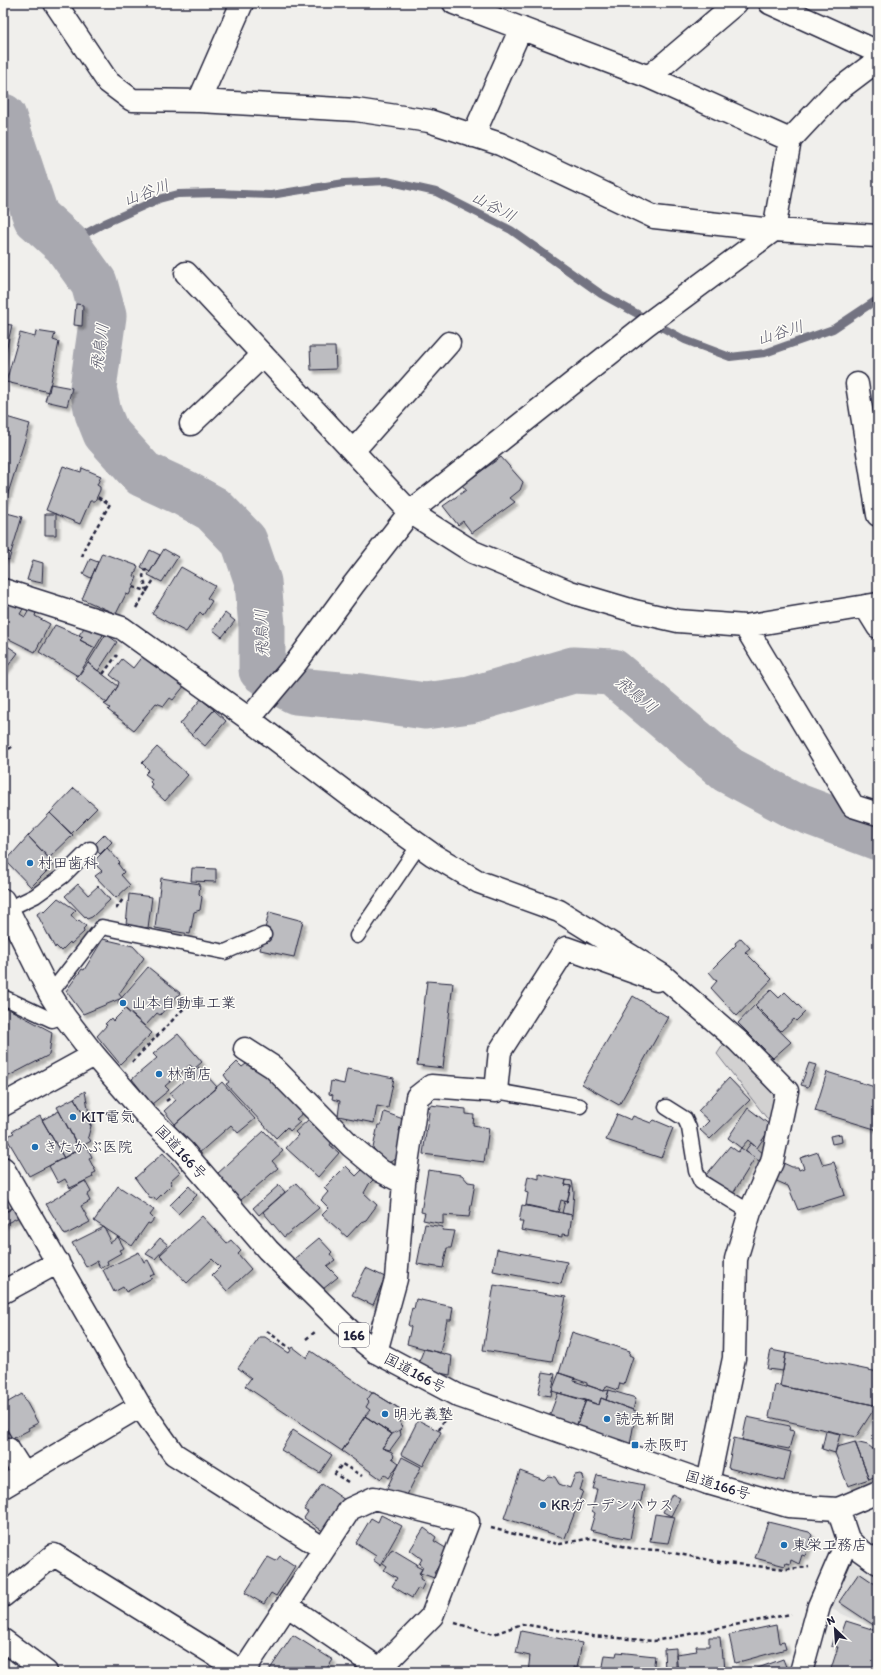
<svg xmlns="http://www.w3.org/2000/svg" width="881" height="1675" font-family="Itim,'Klee One',sans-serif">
<defs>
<filter id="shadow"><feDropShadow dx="3.5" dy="3.5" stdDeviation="1" flood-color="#0004"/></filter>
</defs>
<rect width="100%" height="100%" fill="#f0efec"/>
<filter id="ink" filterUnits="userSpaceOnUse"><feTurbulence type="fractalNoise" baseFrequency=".025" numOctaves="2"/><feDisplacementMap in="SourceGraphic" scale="8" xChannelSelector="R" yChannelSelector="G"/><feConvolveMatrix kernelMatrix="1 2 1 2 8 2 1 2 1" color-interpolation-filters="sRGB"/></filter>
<g filter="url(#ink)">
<path fill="#e0e0df" d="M878,1409V1449L869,1442L859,1439Z
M849,1560L878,1578V1630L829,1608Z"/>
<path fill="#d2d1d1" stroke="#7a7a86" d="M725,1042L752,1068L775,1096L769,1121L717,1054Z"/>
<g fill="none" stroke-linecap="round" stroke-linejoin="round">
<path stroke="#737381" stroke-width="8" d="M66,244L105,223L159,199L178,194L217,193L271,195L344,183L387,181L436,192L511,230L601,294L685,340L730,357L765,353L833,329L878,299"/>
<path stroke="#a9a9b0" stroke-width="47" d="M3,117L36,217L66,244L94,283L103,316L93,388L98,413L106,433L143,474L184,493L213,509L244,541L258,582L262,626V670L279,682L296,691L362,697L425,706L470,700L573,670L612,672L728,770L795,806L878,837"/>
</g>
<path fill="#bcbcc0" stroke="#22223b" filter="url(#shadow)" d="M76,304L83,305L82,326L74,325Z
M3,324L12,325L3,363Z
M36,331L55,334L53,340L59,342L49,392L6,382L20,333L35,337Z
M310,347H335L336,369L311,370Z
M50,384L72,388L67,406L45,401Z
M3,416L30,424L3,509Z
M501,457L523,482L520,490L510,498L515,502L472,533L463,521L458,525L443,506L466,490L462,485Z
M63,466L81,472L82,468L101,476L97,485L100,487V490L95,501H90L80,524L46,510Z
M3,512L22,517L11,553L3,550Z
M45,514H56V535H45Z
M164,549L178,557L162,582L148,575Z
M3,550L11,553L9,560L3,559Z
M150,550L160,555L150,572L141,567Z
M102,553L138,566L134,576L137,577L133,587L129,595L126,594L116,614L82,599Z
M90,559L98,562L91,578L83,574Z
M33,560L43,563L42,583L27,580Z
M181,567L215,586L207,598L212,601L203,615L200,612L186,632L152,614Z
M9,602L23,609L20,614L25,617L29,610L36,613L35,616L50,624L35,652L3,636V615Z
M225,613L235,621L222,637L213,630Z
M55,625L83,637L80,640L95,648L78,676L39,652Z
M86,625L104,633L95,648L80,640L83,637L79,635Z
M106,634L117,642L98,671L88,663Z
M3,643L18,653L4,671L3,670Z
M143,655L185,685L173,700L170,698L164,706L156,703L134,730L108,710L110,708L104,704L107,703L118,686L119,682L110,675L122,659L133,668Z
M88,663L118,686L107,703L76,679Z
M201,699L214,710L192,735L180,724Z
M214,710L226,721L205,746L192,735Z
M157,747L188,775L165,801L150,787L152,784L150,782L152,779L145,774L149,770L142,763Z
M74,788L97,808L71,834L50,813Z
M50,813L73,835L49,858L28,836Z
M105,834L112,842L100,854L93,846Z
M28,836L54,864L31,887L6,861Z
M107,848L120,862L118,864L124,872L121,875L130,885L116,898L95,876L102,871L93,862Z
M192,868L216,869V882L191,881Z
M161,878L200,884L199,894L202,897L200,910L194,912L190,934L155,928Z
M78,884L88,895L98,886L110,900L92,917L87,919L65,896Z
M129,894L152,897L148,928L126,925Z
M58,898L76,910L71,915L77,922L79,920L86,926L83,929L84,932L71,944L70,942L61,951L56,946L55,948L37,914L42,910L44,912Z
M269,912L303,921L294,957L260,950Z
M741,938L750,948L745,952L772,979L737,1016L711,988L717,981L709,972L736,945L735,943Z
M103,939L133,946L144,958L119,994L122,998L83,1014L66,991L82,969L84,970Z
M148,967L180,993L160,1015L157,1013L145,1026L118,1002Z
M427,981L453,983L443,1068L417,1065Z
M771,990L779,998L785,992L805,1012L796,1021L794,1019L781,1031L755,1005Z
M633,996L668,1017L619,1105L582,1084Z
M3,1006L52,1032L49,1055L5,1078L3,1074Z
M754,1006L791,1042L773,1058L738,1023Z
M125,1009L152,1033L120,1064L97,1036L107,1025L105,1024L111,1018L113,1021Z
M178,1034L202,1062L194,1069L190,1065L165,1086L169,1090L152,1104L132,1079L157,1058L153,1054Z
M254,1058L304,1112L296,1119L300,1122L290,1131L287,1127L276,1138L226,1084L229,1082L224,1075L237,1062L242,1067Z
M809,1063L816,1065L808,1087L801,1085Z
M199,1067L217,1087L175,1124L164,1111L176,1100L170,1093Z
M347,1069L394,1078L388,1108L377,1106L374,1123L338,1116L340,1101L332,1099L333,1095L329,1094L331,1081L344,1084Z
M827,1072L878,1088V1130L815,1111Z
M729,1078L750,1100L710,1139L700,1130L709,1121L698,1111Z
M222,1082L255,1119L238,1133L231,1125L198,1154L174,1125Z
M85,1091L91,1126L74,1098Z
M74,1098L91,1126L88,1137L91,1141L79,1148L57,1107Z
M430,1105L466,1109V1114L474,1115L473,1125L489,1128L484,1162L423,1154Z
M748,1108L770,1125L767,1133L757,1148L748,1140L741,1148L728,1138Z
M59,1111L79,1149L64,1158L42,1120Z
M384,1112L403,1119L399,1131L403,1133L396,1159L388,1163L373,1148L378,1125H381Z
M617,1114L631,1120L633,1116L651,1123L654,1120L673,1128L661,1158L606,1140Z
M40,1116L64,1158L29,1176L6,1137L14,1133L12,1131Z
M309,1119L333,1140L330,1145L339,1153L318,1177L286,1148L298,1135L295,1132Z
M264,1131L283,1151L272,1161L278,1168L241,1200L217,1174Z
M841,1134L842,1142L832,1144L830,1136Z
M751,1143L764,1154L759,1161L745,1151Z
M86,1145L92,1157L89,1159L96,1172L92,1174L93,1177L70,1188L65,1179L58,1183L49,1166Z
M730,1146L738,1152L741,1148L755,1158L732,1195L706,1175Z
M818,1152L823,1165L834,1162L845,1195L798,1210L788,1186L772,1179L781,1162L792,1167H798L799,1170L804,1168L800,1158Z
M163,1153L180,1172L170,1181L172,1184L156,1200L154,1197L151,1199L135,1178Z
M346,1166L356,1176L364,1168L375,1178L369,1184L364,1193L377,1205L366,1220L361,1222L347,1237L322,1215L329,1208L321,1200L328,1192L324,1188Z
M428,1170L462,1175L468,1182L475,1183L469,1217L443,1215V1224L423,1220L425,1213L421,1212Z
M539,1174L566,1180L565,1185L571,1186L567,1202L561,1200L558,1212L526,1205L528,1193L525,1192L528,1176L539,1179Z
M566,1180L572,1181L574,1192L572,1215L562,1213L565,1201L567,1202L571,1186L565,1185Z
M85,1181L91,1192L87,1195L90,1201L81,1206L90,1222L65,1235L46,1204Z
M296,1183L319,1208L284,1237L263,1212Z
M279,1185L285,1192L259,1215L253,1208Z
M118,1186L154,1210L150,1215L154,1219L150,1224L148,1223L132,1246L94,1221Z
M189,1186L197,1195L178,1214L170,1205Z
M3,1197L10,1210L3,1213Z
M522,1205L572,1215L569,1235L562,1234V1237L521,1230L523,1222H519Z
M14,1207L19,1217L3,1225V1213Z
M202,1216L227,1243L231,1240L241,1251L238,1254L251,1269L227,1291L212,1275L220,1267L212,1259L187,1283L160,1255Z
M425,1224L443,1227L442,1230L455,1231L451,1248H447L443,1268L417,1264Z
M104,1227L110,1239L108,1240L110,1243L118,1237L124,1248L119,1250L121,1253L107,1261L108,1264L100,1268L97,1261L86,1267L72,1243Z
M160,1238L168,1245L155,1259L146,1254Z
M319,1238L332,1252L330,1254L335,1260L327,1266L338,1277L323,1289L294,1259Z
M497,1249L567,1262L561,1284L493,1271Z
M139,1252L144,1262L148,1260L155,1274L150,1276L152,1278L126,1292L123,1287L114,1292L103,1270Z
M366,1268L385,1277L373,1305L352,1295Z
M494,1285L566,1297L552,1361L483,1350Z
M416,1299L453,1307L451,1320H447L440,1353L407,1344L411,1327L408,1325L412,1308L414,1309Z
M572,1332L630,1351L629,1355L633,1357L624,1384L620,1383L618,1390L606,1386L604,1391L587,1385V1383L559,1373Z
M260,1337H265L289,1353L293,1347L307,1358L311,1351L372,1393H374L405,1412L399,1420L402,1427L400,1430L401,1435L390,1450L382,1448L392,1434L365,1416L342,1451L245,1386L251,1378L238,1368Z
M424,1349L452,1356L450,1375L434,1372L418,1364Z
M771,1350L786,1353L783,1371L767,1369Z
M786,1353L878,1372L874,1405L780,1386Z
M543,1372L555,1374L551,1396L538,1394Z
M559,1373L575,1378L574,1381L604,1391L609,1390L606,1400L601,1398L599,1405L552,1391Z
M775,1385L874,1405L876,1406L856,1437L769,1417Z
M609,1390L636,1398L633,1410L606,1400Z
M372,1393H374L405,1412L399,1420L402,1427L400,1430L392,1434L365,1416L370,1410L366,1407L369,1402L367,1400Z
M558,1393L586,1400L576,1427L549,1417Z
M22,1394L38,1423L28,1428L29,1430L12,1439L3,1423V1405Z
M601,1398L636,1411L630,1445L576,1427L586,1400L599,1405Z
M365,1416L392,1434L382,1448L392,1452L394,1456L392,1458L399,1463L389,1478L384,1474L381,1479L342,1451Z
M747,1417L790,1426L789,1430L794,1431L789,1449L742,1440Z
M418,1420L441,1432L423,1466L401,1454Z
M3,1423L14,1441L3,1446Z
M293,1430L332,1455L320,1473L281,1450Z
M826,1431L840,1434L835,1453L822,1449Z
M734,1438L791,1452L784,1481L728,1468Z
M855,1442L868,1445L878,1453V1475L869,1479Z
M855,1442L869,1479L848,1486L835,1453L837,1447Z
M402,1457L421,1467L405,1499L386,1490Z
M520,1471L544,1480L548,1476L555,1477L559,1484L570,1488L575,1475L580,1474L583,1476L584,1479L580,1490L583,1491L565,1538L504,1518Z
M597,1475L644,1485L641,1501L637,1503L630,1539L590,1530L595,1513L592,1511L597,1489H593Z
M322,1484L345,1500L324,1532L304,1518L308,1512L304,1510Z
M672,1494L680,1498L671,1516L663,1512Z
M655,1514L675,1517L668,1543L650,1541Z
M381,1515L402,1526L380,1565L373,1560L376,1556L356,1543L371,1518L378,1522Z
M768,1522L809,1532L812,1535L805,1556L802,1555L799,1564L791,1560L790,1564L786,1563L785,1566L755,1558Z
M424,1528L436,1537L434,1541L449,1550L434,1573L439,1576L437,1579L420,1573L423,1567L419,1564L422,1559L410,1550Z
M392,1549L417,1564L416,1566L422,1569L419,1573L422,1576L420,1579L425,1582L421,1590L418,1588L412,1598L392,1586L397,1578L384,1570L387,1566L383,1563Z
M280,1556L295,1566L276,1596L271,1593L264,1604L245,1593L268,1557L276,1561Z
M859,1573L878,1586V1628L839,1602Z
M846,1621L878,1631V1668H875L874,1672H830L838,1647L831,1646L835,1633L841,1635Z
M776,1625L779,1643L784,1642L786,1649L735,1663L729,1635Z
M521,1631L582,1643L577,1668L573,1667V1670H568V1672H528L530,1656L516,1653Z
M293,1635L333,1660L324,1672H268Z
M709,1637H720L722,1658H724L725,1672H678L676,1654L697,1651L696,1646H709Z
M676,1648V1672H665L664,1649Z
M617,1652L655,1656L653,1672H602L605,1655L616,1656Z
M783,1659L788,1672H756L755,1669Z"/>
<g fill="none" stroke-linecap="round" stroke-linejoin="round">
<defs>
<path id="service" d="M8,909L35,896L63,876L90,849
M357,936L419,845
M50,994L102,927L225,952L264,935
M3,997L52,1020L64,1016
M496,1091L580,1106
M666,1107L685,1119L689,1128L696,1171L701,1182L750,1212"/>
<path id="minor" d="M55,3L108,82L132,100L199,101L356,110L429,121L500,144L654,217L774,230L878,236
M454,3L649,77L736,3
M770,3L878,52
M649,77L790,140
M199,101L242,3
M473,136L521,28
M186,273L410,512L473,552L570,592L634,611L678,621L745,626L878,604
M857,384L878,515
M191,424L263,355
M353,451L449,343
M3,590L122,628L249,719L349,795L433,855L479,882L559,911L662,975L738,1041L787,1091L772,1162L750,1212L736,1259L734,1358L708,1483
M865,606L878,627
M745,626L853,806L878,814
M249,719L296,663L354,584L410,512L646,325L774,230L790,140L833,94L878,60
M245,1049L273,1067L351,1146L381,1171L404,1183
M3,1168L140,1406L174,1454L324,1549L243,1672
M3,1292L58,1262
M376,1352L396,1279L404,1183L417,1097L431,1086L496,1091L500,1051L566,948L656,980
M8,1449L24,1474
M3,1487L140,1406
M324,1549L350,1509L374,1498L468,1522L432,1616L381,1668
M3,1596L54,1555L243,1672
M288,1606L384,1672
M3,1640L46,1672
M801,1672L819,1606L848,1539"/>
<path id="tertiary" d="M3,1105L94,1055
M838,1509L848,1539L857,1548L878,1563"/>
<path id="trunk" d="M3,900L50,994L64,1016L94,1055L148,1117L183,1151L268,1250L350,1331L376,1352L459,1396L708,1483L788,1506L838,1509L878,1492"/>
</defs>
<use href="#service" stroke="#22223b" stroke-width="17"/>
<use href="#minor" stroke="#22223b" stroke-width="25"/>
<use href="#tertiary" stroke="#22223b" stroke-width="25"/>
<use href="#trunk" stroke="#22223b" stroke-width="25"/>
<path stroke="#22223b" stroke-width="2.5" stroke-dasharray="4 3" stroke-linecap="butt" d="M82,557L85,547L110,504L97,497
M133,587L147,591L143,576L146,569
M136,608L155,578
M103,674L117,655
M3,753L13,746
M116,909L123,899
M132,1062L192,1000
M166,1101L172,1097
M267,1331L291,1349
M306,1339L315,1332
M439,1430L446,1416
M348,1482L335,1474L342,1464L362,1476
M491,1528L541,1541L560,1544L591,1538L634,1549L658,1550L725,1563L787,1569L809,1567
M455,1623L494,1634L522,1624L593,1636L654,1641L791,1614"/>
<use href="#service" stroke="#fdfcf7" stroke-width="14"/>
<use href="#minor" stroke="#fdfcf7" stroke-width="22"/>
<use href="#tertiary" stroke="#fdfcf7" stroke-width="22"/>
<use href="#trunk" stroke="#fdfcf7" stroke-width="22"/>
</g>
</g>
<g fill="#1f6fb2" stroke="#fdfcf7" stroke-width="1.5">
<circle cx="30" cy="863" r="4"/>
<circle cx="123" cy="1003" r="4"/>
<circle cx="159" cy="1074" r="4"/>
<circle cx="73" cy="1117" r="4"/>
<circle cx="35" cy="1147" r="4"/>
<circle cx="385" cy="1414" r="4"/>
<circle cx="607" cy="1419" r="4"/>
<rect x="631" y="1441" width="8" height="8" rx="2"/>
<circle cx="543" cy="1505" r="4"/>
<circle cx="784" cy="1545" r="4"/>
</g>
<g text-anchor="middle" stroke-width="3" stroke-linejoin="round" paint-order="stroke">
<rect fill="#fdfcf7" stroke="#646373" stroke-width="1" x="339" y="1323" width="30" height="24" rx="3"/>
<g font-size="14" font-weight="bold" fill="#22223b">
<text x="354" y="1340">166</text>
</g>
<g font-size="15" fill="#22223b" stroke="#fdfcf7" text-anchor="start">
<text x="38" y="868">村田歯科</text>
<text x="131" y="1008">山本自動車工業</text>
<text x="167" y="1079">林商店</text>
<text x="81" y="1122">KIT電気</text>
<text x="43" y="1152">きたかぶ医院</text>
<text x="393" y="1419">明光義塾</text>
<text x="615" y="1424">読売新聞</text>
<text x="643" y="1450">赤阪町</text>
<text x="551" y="1510">KRガーデンハウス</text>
<text x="792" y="1550">東栄工務店</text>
</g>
<g font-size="15" fill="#22223b" stroke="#fdfcf7">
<text transform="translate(181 1152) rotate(47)" y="5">国道166号</text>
<text transform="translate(415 1373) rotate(28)" y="5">国道166号</text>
<text transform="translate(718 1485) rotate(17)" y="5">国道166号</text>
</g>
<g font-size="16" font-style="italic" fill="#58586a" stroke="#fdfcf7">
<text transform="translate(146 192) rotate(-20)" y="6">山谷川</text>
<text transform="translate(494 206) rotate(28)" y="6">山谷川</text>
<text transform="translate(780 332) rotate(-17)" y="6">山谷川</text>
<text transform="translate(99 347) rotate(-82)" y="6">飛鳥川</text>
<text transform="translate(261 633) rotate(-92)" y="6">飛鳥川</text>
<text transform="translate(637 694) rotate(40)" y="6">飛鳥川</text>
</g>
</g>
<rect width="881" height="1675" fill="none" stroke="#fdfcf7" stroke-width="16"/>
<rect x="8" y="8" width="865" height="1659" fill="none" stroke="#22223b" stroke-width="1.5" filter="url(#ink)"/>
<g transform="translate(835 1629) rotate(335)" stroke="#fdfcf7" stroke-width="3" paint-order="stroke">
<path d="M0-3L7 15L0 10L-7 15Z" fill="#22223b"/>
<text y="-6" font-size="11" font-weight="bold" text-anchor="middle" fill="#22223b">N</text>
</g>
</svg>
